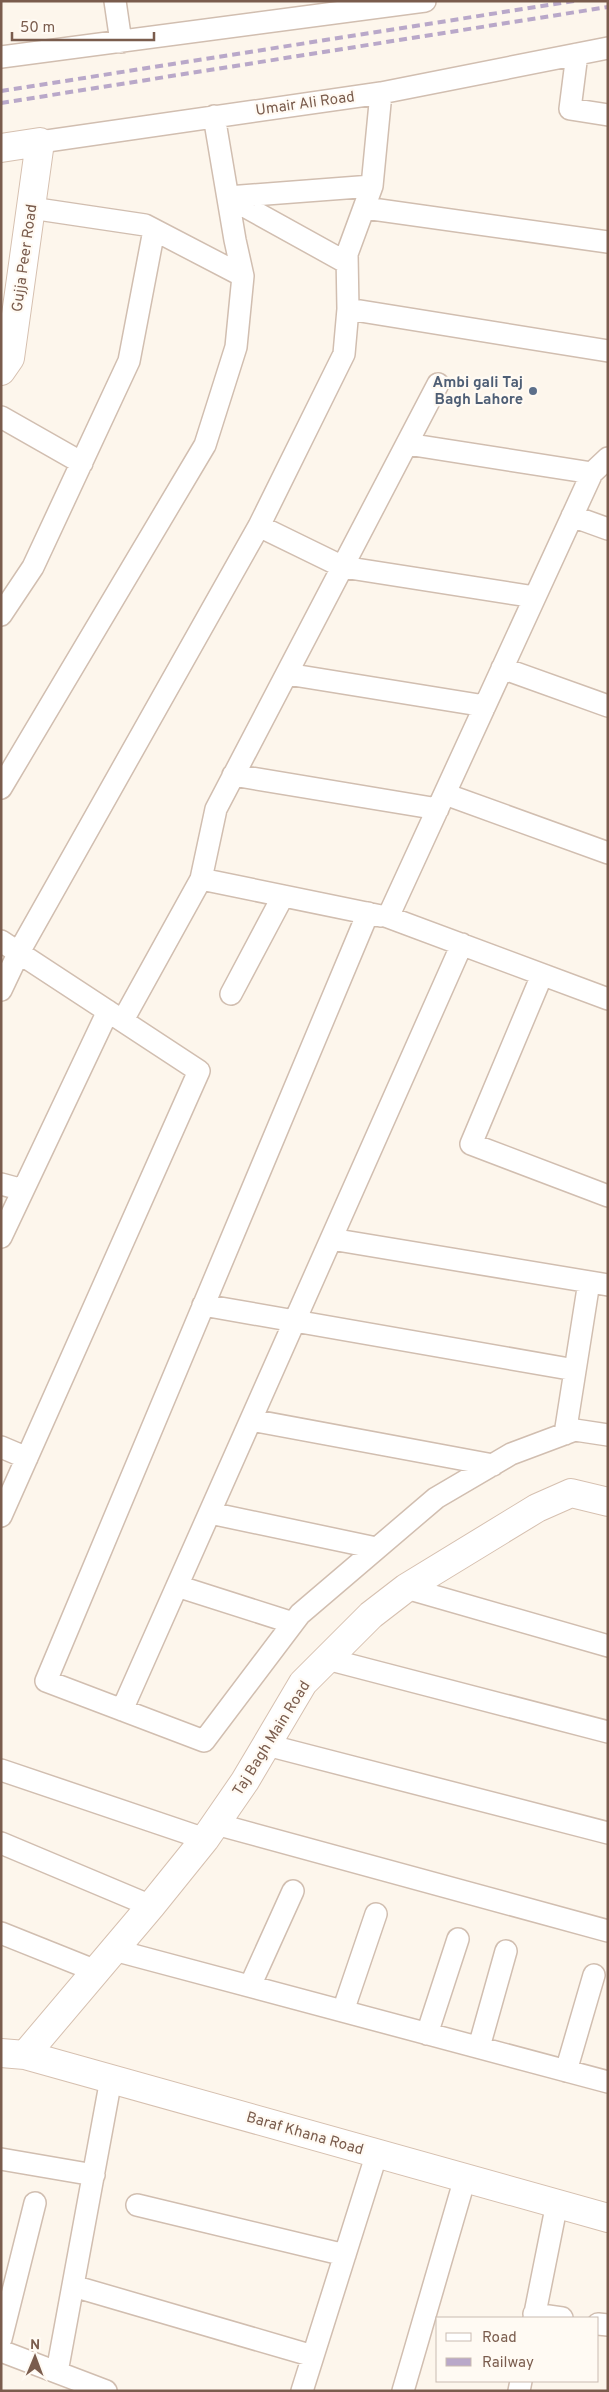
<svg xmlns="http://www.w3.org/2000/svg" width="609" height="2392" font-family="Overpass,sans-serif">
<rect width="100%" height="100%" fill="#fdf6ec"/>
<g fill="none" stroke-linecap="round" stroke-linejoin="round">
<defs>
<path id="street" d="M115,1L121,42
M577,54L570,109L608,115
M1,57L425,1
M40,142L381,93L608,48
M228,197L372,186
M228,197L347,263
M31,208L145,225L243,276
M365,208L608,242
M348,309L608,351
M1,417L82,463
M407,444L592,473
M608,458L592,473L388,917L608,999
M572,516L608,529
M259,526L343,567L535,597
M1,615L33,567L129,361L154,230
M502,668L608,706
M287,674L485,706
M233,775L438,809
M1,788L205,445L236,347L243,276L235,240L214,116
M445,794L608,853
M201,879L216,809L438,384
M368,913L46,1681L204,1741L300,1614L436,1498L511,1454L575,1430L608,1435
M1,941L199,1071L1,1516
M542,975L471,1144L608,1196
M1,990L19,952L259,526L344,354L348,309L347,254L372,186L381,93
M231,994L283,896
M123,1020L201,879L381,916
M1,1184L23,1190
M1,1237L108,1011
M331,1239L608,1285
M203,1305L575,1370
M251,1420L493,1465
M565,1434L589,1282
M1,1447L27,1458
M210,1513L376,1548
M177,1586L293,1623
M406,1588L608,1646
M327,1659L608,1732
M122,1710L462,944
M267,1745L608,1833
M1,1770L205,1839
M216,1824L608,1931
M1,1843L151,1906
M1,1933L96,1971
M114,1950L608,2082
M250,1986L293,1891
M343,2011L376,1914
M427,2034L458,1939
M479,2047L506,1951
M566,2071L594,1975
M1,2159L94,2175
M137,2205L345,2255
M73,2286L313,2356
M534,2314L562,2318
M534,2318L557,2203
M598,2324L608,2325
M1,2339L35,2203
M1,2351L106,2391
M57,2372L111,2079
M302,2391L377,2153
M403,2391L465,2178
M519,2391L521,2381"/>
<path id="secondary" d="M1,148L40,142L10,358L1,371
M1,2053L25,2055L608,2218
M25,2055L151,1906L205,1839L245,1781L303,1683L371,1615L406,1588L537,1508L571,1493L608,1502"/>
</defs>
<use href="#street" stroke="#d1beb0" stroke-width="24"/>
<use href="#secondary" stroke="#d6c0b0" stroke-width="30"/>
<use href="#street" stroke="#fff" stroke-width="21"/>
<use href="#secondary" stroke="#fff" stroke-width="28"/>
<path stroke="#b9a8c9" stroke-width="4" stroke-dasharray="8 5" stroke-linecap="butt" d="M1,91L574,1
M1,103L608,7"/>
</g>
<circle fill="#5c6f8a" stroke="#fffaf3" stroke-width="2" cx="533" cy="391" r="5"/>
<g text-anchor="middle" stroke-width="4.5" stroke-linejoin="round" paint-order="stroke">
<g font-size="15" fill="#7a5c4d" stroke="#fffaf3">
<text transform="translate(305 103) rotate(-8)" y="5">Umair Ali Road</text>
<text transform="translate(24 258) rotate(-82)" y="5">Gujja Peer Road</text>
<text transform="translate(271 1738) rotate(-58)" y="5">Taj Bagh Main Road</text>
<text transform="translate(305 2133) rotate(16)" y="5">Baraf Khana Road</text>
</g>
<g font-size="15" font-weight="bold" fill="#4e5e75" stroke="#fffaf3" text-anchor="end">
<text x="523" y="387">Ambi gali Taj<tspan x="523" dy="17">Bagh Lahore</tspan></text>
</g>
</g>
<rect width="609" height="2392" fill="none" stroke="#7a5c4d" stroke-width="5"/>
<rect x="436" y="2317" width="162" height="65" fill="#fffaf3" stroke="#cabbb1"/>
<rect x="446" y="2333" width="25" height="8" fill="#ffffff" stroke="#cabbb1"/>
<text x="482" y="2342" font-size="15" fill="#7a5c4d">Road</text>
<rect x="446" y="2358" width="25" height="8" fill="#b9a8c9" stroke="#cabbb1"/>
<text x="482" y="2367" font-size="15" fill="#7a5c4d">Railway</text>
<g transform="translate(35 2357) rotate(1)" stroke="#fffaf3" stroke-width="4" paint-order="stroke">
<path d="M0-4L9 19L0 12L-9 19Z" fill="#7a5c4d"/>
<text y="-8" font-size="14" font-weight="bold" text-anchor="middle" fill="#7a5c4d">N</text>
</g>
<path d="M12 32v8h142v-8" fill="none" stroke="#7a5c4d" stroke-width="2.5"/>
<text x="20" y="32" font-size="15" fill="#7a5c4d" stroke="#fffaf3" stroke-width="4" paint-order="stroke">50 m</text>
</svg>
